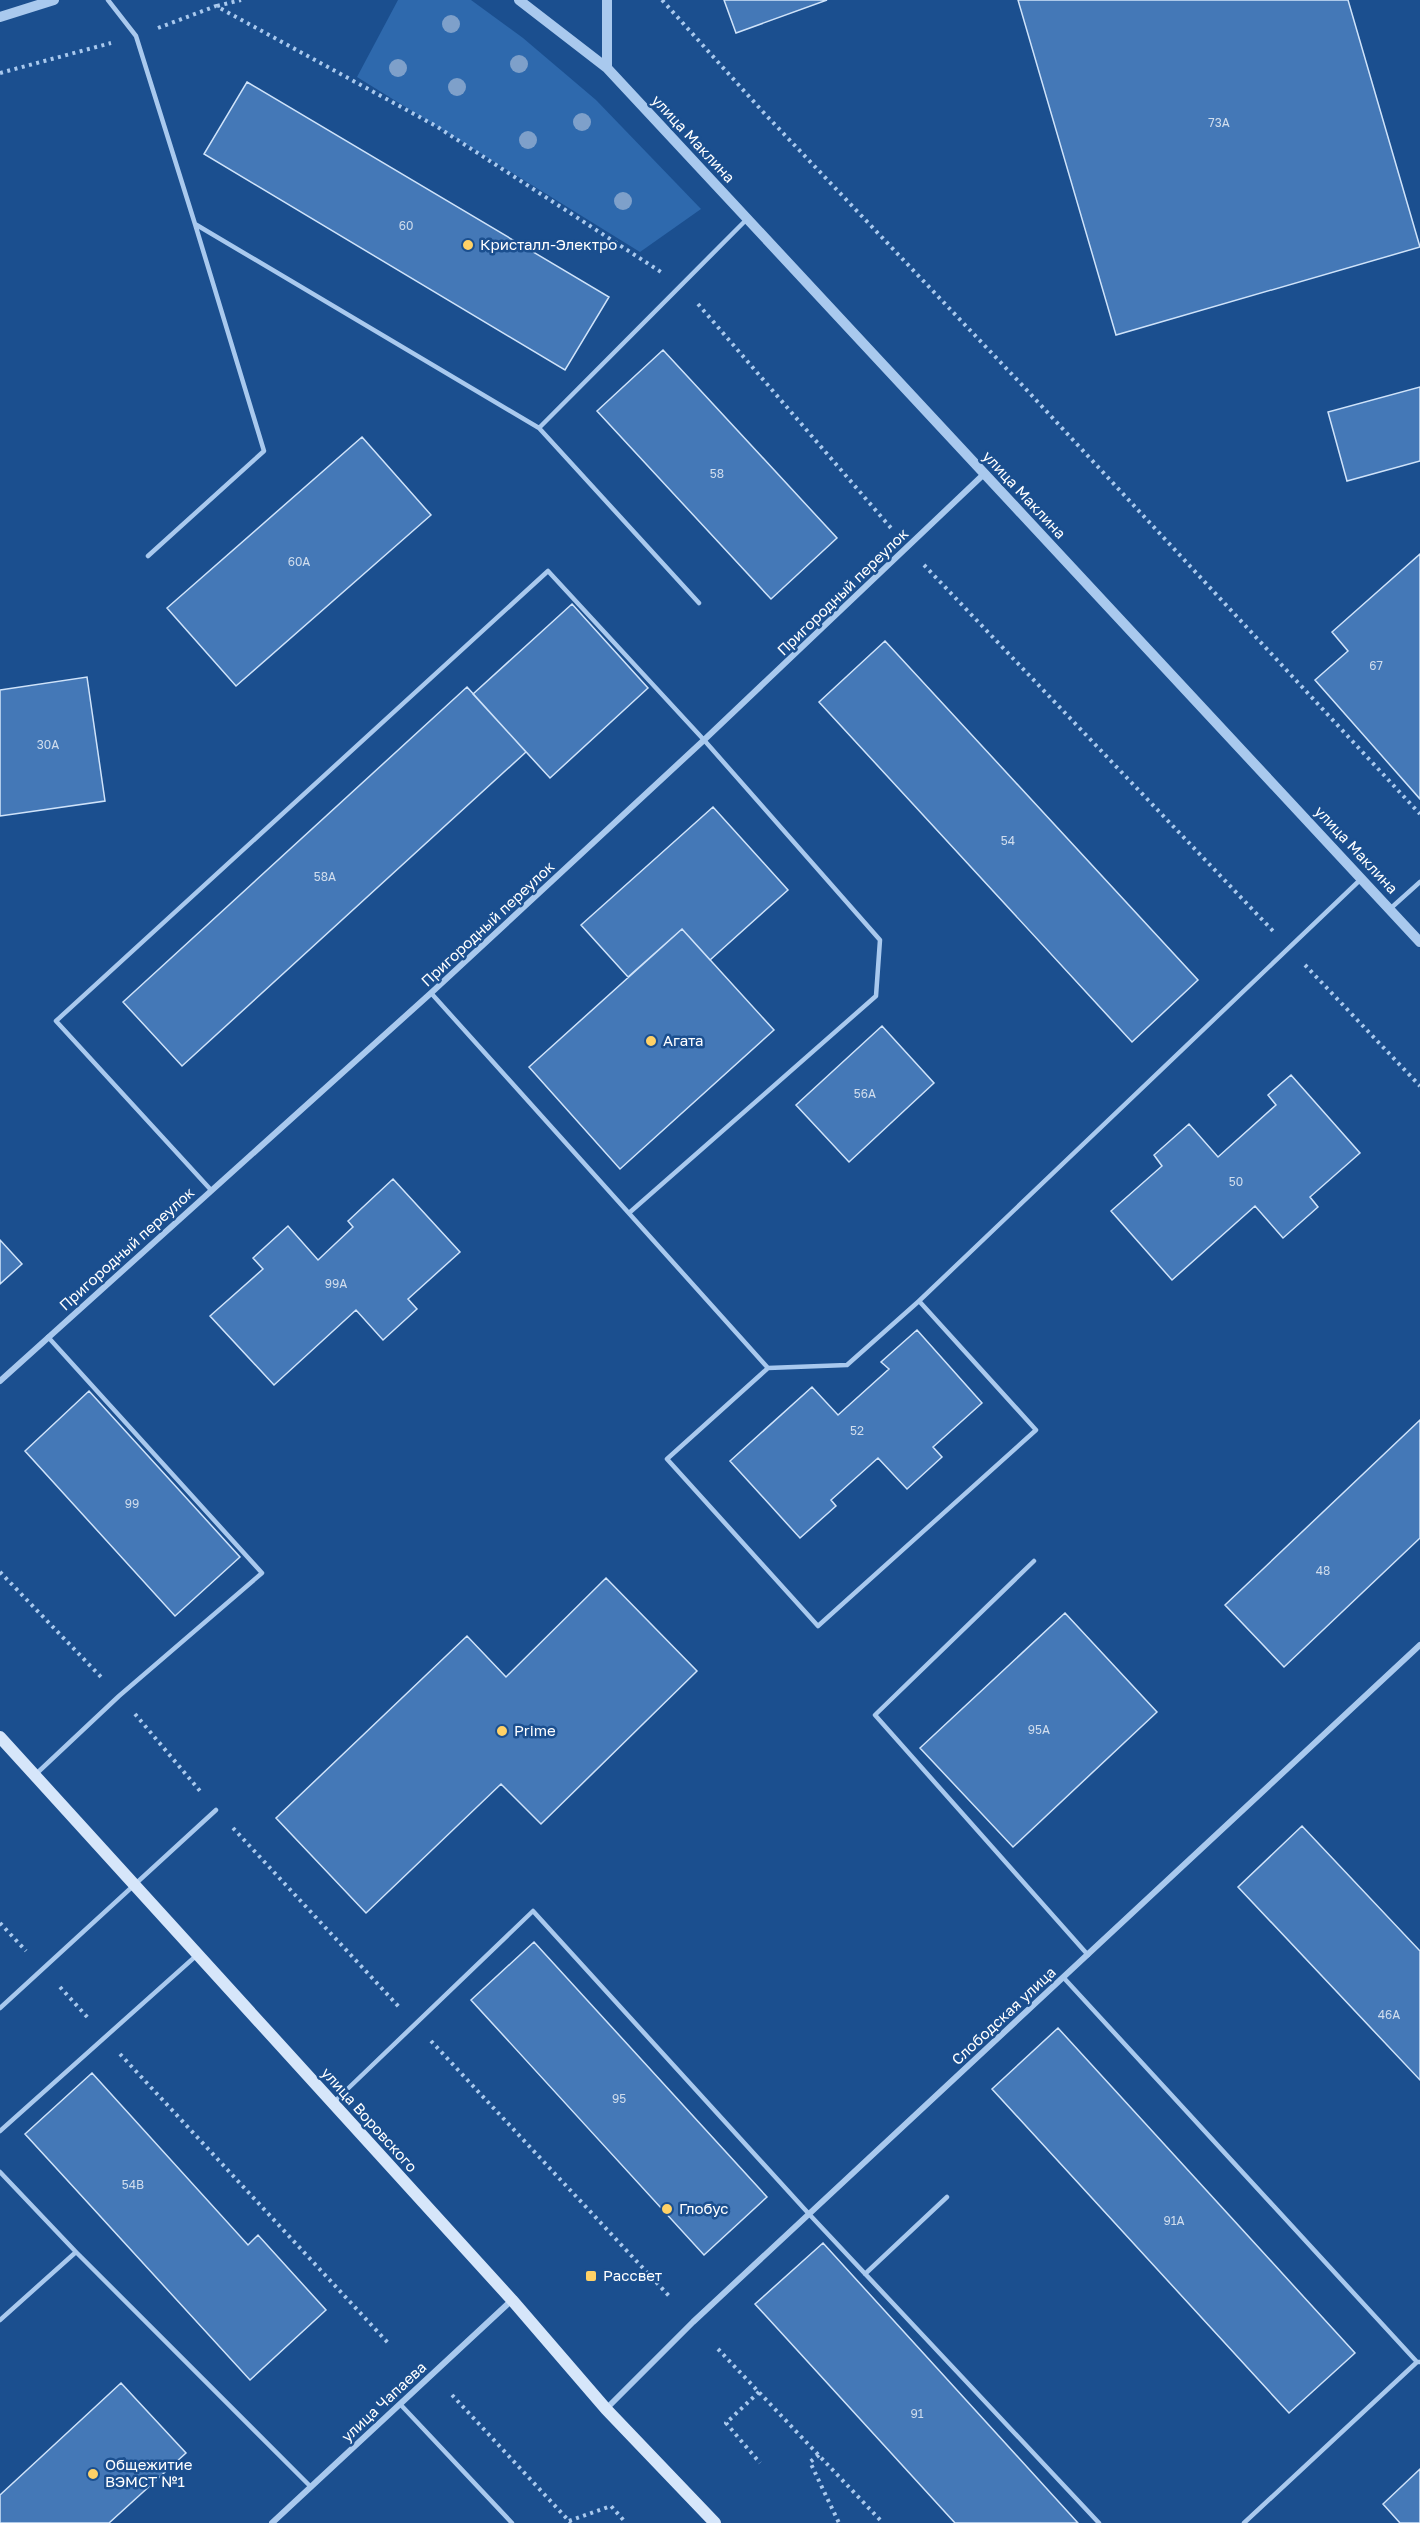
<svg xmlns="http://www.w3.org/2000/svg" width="1420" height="2523" font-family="'Golos Text',sans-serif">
<rect width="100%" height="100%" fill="#1b4f8f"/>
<path fill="#2e69ad" d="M398,0H471L523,38L596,100L701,209L640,252L357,77Z"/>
<path fill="#4478b7" stroke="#cfe3fa" stroke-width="1.5" d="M724,0H827L736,33Z
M1018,0H1348L1420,247L1116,335Z
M247,82L609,297L565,370L204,154Z
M663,350L837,538L771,599L597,411Z
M1420,387V461L1347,481L1328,412Z
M362,437L431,515L236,686L167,608Z
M1420,554V799L1315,680L1348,651L1332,632Z
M572,604L648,688L550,778L473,694Z
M885,641L1198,980L1132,1042L819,702Z
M87,677L105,801L0,816V690Z
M467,687L526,752L182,1066L123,1002Z
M713,807L788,890L710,960L682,929L628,977L581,925Z
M682,929L774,1030L620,1169L529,1067Z
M882,1026L934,1083L849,1162L796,1105Z
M1291,1075L1360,1153L1310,1197L1318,1207L1283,1238L1255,1206L1172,1280L1111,1211L1162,1166L1154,1155L1189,1124L1218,1157L1276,1105L1268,1095Z
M393,1179L460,1252L408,1299L417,1309L383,1340L356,1310L274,1385L210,1316L263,1269L253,1258L288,1226L318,1260L353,1227L348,1221Z
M0,1240L22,1264L0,1284Z
M917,1330L982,1403L933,1447L942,1457L907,1489L878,1458L831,1500L836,1506L800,1538L730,1461L812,1387L838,1415L889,1369L881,1362Z
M89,1391L240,1557L175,1616L25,1451Z
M1420,1420V1538L1284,1667L1225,1605Z
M606,1578L697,1671L541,1824L501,1784L366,1913L276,1818L467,1636L506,1677Z
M1065,1613L1157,1712L1013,1847L920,1748Z
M1302,1826L1420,1951V2080L1238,1887Z
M534,1942L767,2197L704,2255L471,2000Z
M1058,2028L1355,2353L1289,2413L992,2089Z
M92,2073L248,2245L258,2235L326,2310L250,2380L25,2134Z
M823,2243L1078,2523H955L755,2304Z
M121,2383L186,2453L109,2523H0V2495Z
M1420,2469V2523H1400L1383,2504Z"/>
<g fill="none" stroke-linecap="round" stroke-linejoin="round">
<path stroke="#a9c9ee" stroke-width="4" stroke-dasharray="3 4.5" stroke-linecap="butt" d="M662,0L764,113L1023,386L1420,814
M217,6L241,0
M158,28L216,6L436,126L661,272
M0,73L111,43
M698,304L891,528
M924,565L1273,931
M1305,965L1420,1086
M0,1572L102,1678
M135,1714L200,1791
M233,1828L399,2007
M0,1923L26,1951
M60,1987L89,2019
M431,2041L670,2297
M120,2054L390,2345
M718,2349L883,2523
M759,2392L726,2423L760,2463
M452,2395L571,2523
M819,2455L810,2462L839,2523
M569,2521L611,2506L626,2523"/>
<path stroke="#a9c9ee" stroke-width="4.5" d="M108,0L136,36L195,224L539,428L746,220
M539,428L699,603
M148,556L264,451L195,224
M1391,908L1420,882
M431,993L768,1368L667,1459L818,1626L1036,1430L919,1301L847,1365L768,1368
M211,1190L56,1021L548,571L704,740L880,940L876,996L629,1213
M919,1301L1360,880
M1034,1561L875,1715L1088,1955
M36,1774L119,1696L262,1573L48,1337
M1063,1977L1417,2362H1420
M0,2008L216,1810
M334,2102L533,1911L809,2214L1099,2523
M0,2131L197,1955
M0,2172L76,2252L0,2320
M76,2252L311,2487
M865,2274L947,2197
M400,2404L512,2523
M1244,2523L1417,2362"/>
<path stroke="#a9c9ee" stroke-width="6" d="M0,1381L431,993L704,740L984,474
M606,2409L693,2322L1420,1645
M272,2523L512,2300"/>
<path stroke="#a9c9ee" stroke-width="10" d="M519,0L607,68L1420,942
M0,17L54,0
M607,68V0"/>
<path stroke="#d6e6fa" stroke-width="12" d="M0,1737L512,2300L606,2409L715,2523"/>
</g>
<g fill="#7ea0ca">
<circle cx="451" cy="24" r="9"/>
<circle cx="519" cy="64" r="9"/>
<circle cx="398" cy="68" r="9"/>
<circle cx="457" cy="87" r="9"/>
<circle cx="582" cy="122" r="9"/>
<circle cx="528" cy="140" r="9"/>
<circle cx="623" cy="201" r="9"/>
</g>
<g fill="#ffd166" stroke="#1b4f8f" stroke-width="2">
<circle cx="468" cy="245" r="6"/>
<circle cx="651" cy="1041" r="6"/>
<circle cx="502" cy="1731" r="6"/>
<circle cx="667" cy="2209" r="6"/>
<rect x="585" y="2270" width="12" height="12" rx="3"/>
<circle cx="93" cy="2474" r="6"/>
</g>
<g text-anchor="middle" stroke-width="5" stroke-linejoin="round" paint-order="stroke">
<g font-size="12" fill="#d0dded">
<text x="1219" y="127">73А</text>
<text x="406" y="230">60</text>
<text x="717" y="478">58</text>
<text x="299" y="566">60А</text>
<text x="1376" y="670">67</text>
<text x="48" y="749">30А</text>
<text x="1008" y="845">54</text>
<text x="325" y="881">58А</text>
<text x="865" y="1098">56А</text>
<text x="1236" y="1186">50</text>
<text x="336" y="1288">99А</text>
<text x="857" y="1435">52</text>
<text x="132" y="1508">99</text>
<text x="1323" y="1575">48</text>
<text x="1039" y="1734">95А</text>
<text x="1389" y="2019">46А</text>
<text x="619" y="2103">95</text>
<text x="133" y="2189">54В</text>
<text x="1174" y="2225">91А</text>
<text x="917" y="2418">91</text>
</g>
<g font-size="15" fill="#fff" stroke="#1b4f8f">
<text transform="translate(693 139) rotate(47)" y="5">улица Маклина</text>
<text transform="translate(1024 495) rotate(47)" y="5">улица Маклина</text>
<text transform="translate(843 592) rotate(-44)" y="5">Пригородный переулок</text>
<text transform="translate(1356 850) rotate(47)" y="5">улица Маклина</text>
<text transform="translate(488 924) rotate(-43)" y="5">Пригородный переулок</text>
<text transform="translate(127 1249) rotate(-42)" y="5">Пригородный переулок</text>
<text transform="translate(1004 2016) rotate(-43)" y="5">Слободская улица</text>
<text transform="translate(369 2120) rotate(48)" y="5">улица Воровского</text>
<text transform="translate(384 2402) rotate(-43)" y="5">улица Чапаева</text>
</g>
<g font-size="15" fill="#fff" stroke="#1b4f8f" text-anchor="start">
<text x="480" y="250">Кристалл-Электро</text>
<text x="663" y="1046">Агата</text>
<text x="514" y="1736">Prime</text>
<text x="679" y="2214">Глобус</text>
<text x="603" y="2281">Рассвет</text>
<text x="105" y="2470">Общежитие<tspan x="105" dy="17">ВЭМСТ №1</tspan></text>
</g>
</g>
</svg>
